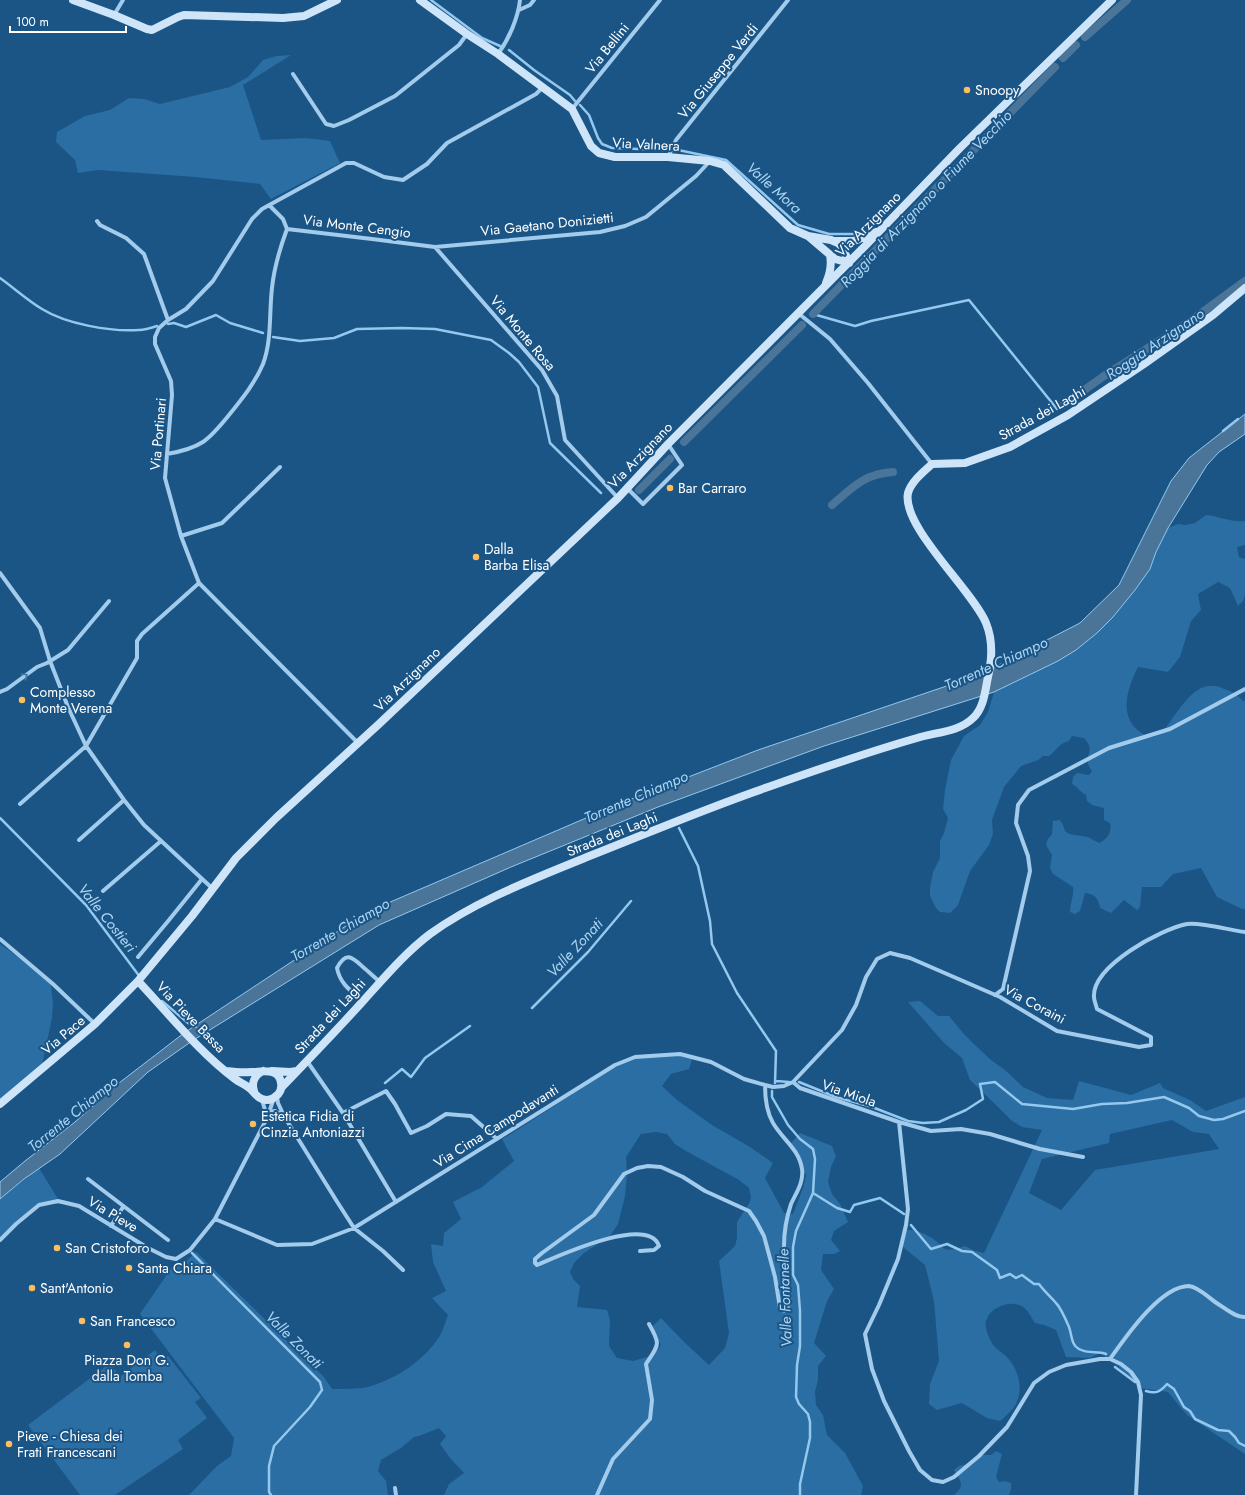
<svg xmlns="http://www.w3.org/2000/svg" width="1245" height="1495" font-family="Jost,sans-serif">
<rect width="100%" height="100%" fill="#1a5586"/>
<path fill="#2a6ea3" fill-rule="evenodd" d="M291,55L243,85L261,140L306,138L330,141L340,163L271,199L260,184L195,177L98,170L78,173L75,160L56,142L57,132L85,116L110,110L129,98L144,99L160,104L230,87L248,77L263,60L277,56Z
M1206,515C1219,516 1232,523 1245,521V545L1237,547L1239,557L1245,559V595L1243,601L1238,606L1230,588L1218,582L1198,594L1201,610L1191,621L1180,657L1168,672L1138,667C1128,687 1118,715 1139,731C1143,734 1148,738 1153,737C1160,735 1165,729 1169,723C1183,705 1197,678 1222,688C1232,692 1236,693 1243,701H1245V909H1242L1217,897L1201,868L1173,874L1161,887H1142L1140,907L1137,910L1124,900L1111,913L1100,908C1099,899 1095,894 1085,893L1080,911L1075,914L1070,912C1070,903 1074,896 1073,887L1053,874L1050,868L1052,855L1046,845L1048,839L1052,834L1053,821L1060,820L1063,825L1065,831L1069,834L1088,837L1099,843C1107,839 1112,833 1110,823L1104,820V808L1092,805L1087,801L1086,795C1080,792 1078,787 1072,784L1073,777L1077,773L1089,775L1092,771C1080,755 1098,753 1084,738L1072,736L1069,741C1059,743 1057,750 1049,756H1043L1038,760L1021,766L1004,787L992,820L993,834L989,845L970,871L958,905L950,913L940,912L936,908L930,896V888L933,872L940,858V841L944,833L948,818L943,809L945,790L951,760L964,736L980,725L988,712L994,692L1058,661L1076,650L1097,633L1113,617L1135,590L1150,569L1156,552L1168,528L1178,524L1186,525L1195,523Z
M0,944L50,980L53,1002L52,1018L42,1065L0,1100Z
M920,1001L938,1016H949L963,1033L976,1046L991,1060L1005,1070L1023,1087L1047,1098L1073,1100L1079,1081L1131,1095L1160,1083L1163,1088L1190,1100L1206,1111L1245,1097V1454L1187,1415L1168,1392L1140,1388L1115,1363L1100,1353L1090,1358L1066,1357L1056,1330L1044,1325L1035,1323C1031,1317 1028,1310 1022,1306C1010,1300 990,1307 986,1321C984,1329 990,1340 994,1346C997,1350 1003,1353 1006,1356C1018,1368 1024,1388 1016,1404C1012,1411 1006,1416 1000,1421L987,1418L962,1403L937,1410L929,1404L930,1384L939,1361L934,1301L925,1265L903,1247L901,1239L904,1230C915,1229 927,1234 936,1241C939,1243 941,1246 943,1248C950,1252 958,1248 965,1246L975,1251L984,1253L1042,1130L1022,1127L1012,1121L998,1107L970,1080L962,1058L944,1043L908,1002ZM1172,1120L1193,1132L1209,1134L1219,1149L1095,1170L1061,1210L1029,1193L1042,1159L1109,1143L1110,1134Z
M674,1055L693,1057L689,1069L671,1074L662,1086L677,1100L712,1125L750,1147L773,1163L765,1178L784,1213L793,1214L803,1188L806,1175L791,1143L800,1133L832,1146L836,1156L831,1167L828,1182L832,1194L840,1204L848,1222L834,1231L831,1240L840,1251L834,1254H823L821,1270L834,1289L827,1301L814,1343L826,1356L818,1366V1380L815,1392L816,1405L823,1415L827,1435L845,1453L863,1486L861,1495H444L449,1484L464,1473L450,1458L440,1444L446,1436L439,1428L419,1436L414,1437L401,1448L381,1460L378,1471L386,1481L388,1495H189L217,1466L231,1456L234,1438L140,1314L174,1264H183L196,1252L324,1377L332,1389C342,1389 353,1389 363,1388C391,1382 421,1363 437,1340C442,1334 445,1323 448,1315L432,1298L446,1291L433,1262L431,1244L443,1246L444,1233L461,1219L453,1202L482,1187L514,1161L502,1139L511,1134L617,1065L636,1058ZM656,1132L667,1134L675,1144L686,1151L739,1180L749,1188L751,1197L750,1202L737,1222V1238L735,1246L719,1261L729,1333L725,1348L709,1365L684,1342L661,1318L652,1327L661,1345L654,1355L633,1361L617,1358L609,1346L610,1320L607,1310L577,1307L580,1286L573,1279L570,1272L574,1263L584,1253L610,1236L618,1224L625,1196L627,1176L626,1157L641,1134Z
M39,1168L61,1204H47L30,1211L0,1241V1199Z
M155,1350L161,1360L168,1356L201,1398L195,1402L207,1418L178,1440L183,1449L115,1495H80L28,1425L109,1364L121,1376Z
M996,1451L1002,1454L996,1477L999,1482L1005,1481L1011,1483V1489L1009,1495H954C966,1485 960,1481 954,1470L959,1466L971,1463L979,1455H991Z"/>
<path fill="#4a7599" stroke="#94c8ee" d="M1245,414V434L1219,452L1207,465L1168,528L1156,552L1150,569L1135,590L1113,617L1097,633L1076,650L1058,661L994,692L824,746L658,807L511,867L379,925L192,1041L148,1072L60,1154L24,1179L0,1199V1182L25,1161L75,1122L119,1083L184,1033L367,912L621,803L758,750L979,675L1080,623L1119,585L1171,481L1189,458Z"/>
<g fill="none" stroke-linecap="round" stroke-linejoin="round">
<path stroke="#94c8ee" stroke-width="2.5" d="M431,0L482,38L500,46
M509,50L534,70L570,95L575,101
M580,105L589,115L598,138L602,144L612,148L666,150
M678,150L726,160L798,225L829,234H858
M0,278C14,288 27,300 42,309C66,324 111,332 139,330C145,330 151,328 157,326
M813,314L855,326L871,321L969,300L1057,409
M168,324L174,323L186,327L216,315L230,323L263,333
M273,337L300,341L334,338L357,329L402,328L435,329L491,340L509,353L519,362L538,387L550,443L601,493
M1223,431L1238,419
M0,818L86,905L140,977
M679,828L698,866L710,921L712,944L737,993L776,1051L775,1083
M162,1001L188,1023L196,1027
M532,1008L588,952L631,901
M776,1081L789,1082
M799,1082L836,1097L872,1107L908,1121L923,1123L939,1122L966,1110L983,1099L980,1084L995,1082L1022,1104L1073,1109L1102,1104L1127,1103L1164,1097L1189,1108L1199,1116L1214,1120L1223,1119L1245,1111
M385,1083L402,1069L411,1077L425,1058L470,1026
M772,1091V1097L788,1125L800,1139L813,1149L815,1159L813,1193L796,1231L793,1247V1275L798,1285L800,1311V1346L797,1365L796,1397L799,1404L808,1414L810,1422V1438L800,1484V1495
M813,1193L837,1208L850,1212L854,1205L880,1198L904,1214
M911,1225L931,1249L947,1244L962,1251L972,1252L997,1270L1000,1278L1010,1274L1016,1278L1022,1275L1034,1284H1039C1044,1291 1050,1296 1056,1303C1061,1308 1066,1320 1069,1327C1072,1335 1071,1345 1079,1349C1088,1354 1097,1351 1106,1354
M192,1253L320,1382L322,1390L310,1407L274,1446L269,1466V1492L271,1495
M1115,1367L1135,1382
M1146,1391C1156,1394 1160,1392 1167,1384L1174,1389L1184,1407L1190,1411L1195,1419L1218,1430L1229,1431L1235,1437L1239,1443L1245,1446"/>
<path stroke="#4a7599" stroke-width="8" d="M1085,37L1127,0
M1063,58L1076,45
M813,314L1055,67
M1063,405L1104,376L1189,322L1245,281
M684,442L802,325
M639,490L670,459
M832,505C853,487 864,474 893,472"/>
<path stroke="#a2cbec" stroke-width="4" d="M519,10L530,5L534,0
M114,15L123,0
M498,54C509,39 518,18 520,0
M293,74L326,124L334,126L349,120L395,96L459,45L467,34
M572,109L660,0
M668,157L676,140L788,0
M269,205L283,219L287,229
M97,221L100,225L126,238L144,254L168,320
M435,247L542,370L557,396L565,440L618,498
M798,313L830,339L868,383L932,464
M167,454C201,448 208,441 229,415C242,399 255,383 263,364C272,340 269,313 272,288C274,268 280,248 287,229L372,239L435,247L600,232L625,226L646,217L696,176L710,161
M627,488L643,504L682,465L668,444
M181,536L222,523L280,467
M0,573L40,628L50,661L68,707L86,746L124,800L144,825L213,889
M0,692L7,689L37,667L47,663L68,650L109,601
M358,743L199,583L181,536L165,478L172,395L171,381L155,344V337L159,328L168,320L186,309L213,281L252,219L262,209L346,163H354L384,177L403,180L427,164L447,143L536,94L543,87
M20,804L86,746L137,658V641L142,634L199,583
M79,840L124,800
M103,891L161,841
M0,939L53,984L95,1024
M138,957L169,920L202,879
M995,995L1003,989L1030,871L1028,856L1016,823L1018,805L1029,790L1109,748L1170,729L1245,689
M363,1001C351,991 340,984 337,968C346,951 352,957 363,967C369,972 374,977 380,982
M307,1061L343,1113L396,1202
M793,1082L800,1088L899,1122L931,1131L961,1129L990,1134L1040,1149L1083,1157
M277,1096L278,1103L284,1116L336,1200L354,1228L383,1251L403,1270
M262,1100L265,1110L263,1121
M269,1112L275,1111L284,1116
M343,1113L386,1091L395,1104L411,1133L427,1126L446,1114L471,1116L497,1139
M899,1122L908,1209L906,1225L898,1259L879,1305L865,1334L872,1369L884,1401L909,1451L920,1470L932,1480L943,1482L954,1477L979,1456L1007,1427L1034,1383L1049,1372L1066,1365L1100,1359H1110L1121,1364L1131,1372L1138,1382L1141,1395L1136,1495
M88,1179L168,1240
M215,1219L277,1245L312,1244L354,1228L615,1065L635,1057L680,1054L711,1062L744,1079L765,1085L773,1087L784,1086L793,1082L842,1030L856,1005L866,977L877,959L890,953L910,958L1000,997L1057,1031L1139,1047L1151,1045V1037L1097,1009C1096,1005 1094,1000 1094,997C1092,966 1161,929 1187,924C1201,922 1229,930 1245,932
M111,1226L123,1207
M0,1240L16,1224L39,1205L58,1201L79,1206L148,1248L166,1257L176,1259L190,1250L215,1219L267,1118L274,1098
M640,1251L654,1250L659,1246C648,1214 556,1257 537,1265L535,1263V1259L542,1253L594,1215L624,1174L637,1168L648,1166L661,1167L683,1177L705,1191L749,1211L756,1221L764,1236L775,1277L780,1308L784,1311C796,1303 785,1276 784,1264C783,1258 784,1252 784,1246C784,1233 787,1216 791,1204C796,1193 804,1182 802,1169C799,1149 783,1140 773,1123C766,1111 765,1098 765,1085
M1110,1359C1125,1338 1160,1286 1189,1286C1199,1287 1210,1299 1218,1304C1225,1308 1236,1318 1245,1317
M395,1488L396,1495
M597,1495L613,1459L650,1419L652,1400L646,1364C659,1344 661,1345 649,1324"/>
<path stroke="#cee5f9" stroke-width="8" d="M73,0L114,15L147,29L152,30L178,17L184,15L283,18L304,16L337,0
M420,0L467,34L498,54L572,109L591,146L599,153L615,157H668L710,161L724,165L790,228L808,236L831,240L838,243L843,248L849,263
M808,236L835,259L849,263
M834,241H854L876,232
M826,283C830,274 832,265 830,255
M138,981C169,1014 199,1052 235,1079C239,1082 244,1084 248,1087C253,1090 256,1097 262,1099C267,1101 272,1100 276,1096C280,1093 282,1088 281,1083C279,1067 262,1072 251,1072C243,1073 234,1072 226,1071
M272,1071L290,1072L297,1071
M281,1088C309,1059 337,1030 364,1000C385,977 405,953 430,934C477,900 534,879 587,857C648,833 709,807 771,786C819,769 868,752 917,738C936,732 959,732 973,718C984,708 985,691 988,677C992,660 993,640 986,623C973,591 901,526 908,493C911,482 923,472 932,464L965,463L1010,447L1068,415L1144,364L1213,315L1245,288
M254,1091C251,1082 255,1075 263,1071
M0,1104L95,1024L138,981L192,916L236,858L276,818L379,724L618,498L668,444L869,242L960,148L1112,0"/>
</g>
<defs><path id="oneway-chevron" d="M-2-3.5L2.5 0L-2 3.5" fill="none" stroke-width="1.6" stroke-linecap="round" stroke-linejoin="round"/></defs>
<use stroke="#4378a5" href="#oneway-chevron" transform="translate(25 676) rotate(-37)"/>
<g fill="#febe5e" stroke="#1a5586" stroke-width="1.5">
<circle cx="967" cy="90" r="4"/>
<circle cx="670" cy="488" r="4"/>
<circle cx="476" cy="557" r="4"/>
<circle cx="22" cy="700" r="4"/>
<circle cx="253" cy="1124" r="4"/>
<circle cx="57" cy="1248" r="4"/>
<circle cx="129" cy="1268" r="4"/>
<circle cx="32" cy="1288" r="4"/>
<circle cx="82" cy="1321" r="4"/>
<circle cx="127" cy="1345" r="4"/>
<circle cx="9" cy="1444" r="4"/>
</g>
<g text-anchor="middle" stroke-width="4" stroke-linejoin="round" paint-order="stroke">
<g font-size="14" fill="#fff" stroke="#1a5586">
<text transform="translate(607 48) rotate(-51)" y="5">Via Bellini</text>
<text transform="translate(718 71) rotate(-51)" y="5">Via Giuseppe Verdi</text>
<text transform="translate(646 144) rotate(3)" y="5">Via Valnera</text>
<text transform="translate(547 224) rotate(-6)" y="5">Via Gaetano Donizietti</text>
<text transform="translate(868 224) rotate(-45)" y="5">Via Arzignano</text>
<text transform="translate(357 226) rotate(7)" y="5">Via Monte Cengio</text>
<text transform="translate(523 333) rotate(50)" y="5">Via Monte Rosa</text>
<text transform="translate(1042 413) rotate(-29)" y="5">Strada dei Laghi</text>
<text transform="translate(158 434) rotate(-85)" y="5">Via Portinari</text>
<text transform="translate(640 455) rotate(-46)" y="5">Via Arzignano</text>
<text transform="translate(407 679) rotate(-44)" y="5">Via Arzignano</text>
<text transform="translate(612 834) rotate(-22)" y="5">Strada dei Laghi</text>
<text transform="translate(1035 1004) rotate(28)" y="5">Via Coraini</text>
<text transform="translate(330 1016) rotate(-47)" y="5">Strada dei Laghi</text>
<text transform="translate(191 1017) rotate(46)" y="5">Via Pieve Bassa</text>
<text transform="translate(63 1035) rotate(-40)" y="5">Via Pace</text>
<text transform="translate(849 1093) rotate(19)" y="5">Via Miola</text>
<text transform="translate(496 1126) rotate(-32)" y="5">Via Cima Campodavanti</text>
<text transform="translate(113 1214) rotate(31)" y="5">Via Pieve</text>
</g>
<g font-size="14" fill="#fff" stroke="#1a5586" text-anchor="start">
<text x="975" y="95">Snoopy</text>
<text x="678" y="493">Bar Carraro</text>
<text x="484" y="554">Dalla<tspan x="484" dy="16">Barba Elisa</tspan></text>
<text x="30" y="697">Complesso<tspan x="30" dy="16">Monte Verena</tspan></text>
<text x="261" y="1121">Estetica Fidia di<tspan x="261" dy="16">Cinzia Antoniazzi</tspan></text>
<text x="65" y="1253">San Cristoforo</text>
<text x="137" y="1273">Santa Chiara</text>
<text x="40" y="1293">Sant'Antonio</text>
<text x="90" y="1326">San Francesco</text>
<text x="127" y="1365" text-anchor="middle">Piazza Don G.<tspan x="127" dy="16">dalla Tomba</tspan></text>
<text x="17" y="1441">Pieve - Chiesa dei<tspan x="17" dy="16">Frati Francescani</tspan></text>
</g>
<g font-size="15" font-style="italic" fill="#add5f3" stroke="#1a5586">
<text transform="translate(774 188) rotate(42)" y="5">Valle Mora</text>
<text transform="translate(926 199) rotate(-46)" y="5">Roggia di Arzignano o Fiume Vecchio</text>
<text transform="translate(1155 344) rotate(-34)" y="5">Roggia Arzignano</text>
<text transform="translate(996 664) rotate(-24)" y="5">Torrente Chiampo</text>
<text transform="translate(636 797) rotate(-23)" y="5">Torrente Chiampo</text>
<text transform="translate(107 918) rotate(51)" y="5">Valle Costieri</text>
<text transform="translate(340 930) rotate(-30)" y="5">Torrente Chiampo</text>
<text transform="translate(575 948) rotate(-47)" y="5">Valle Zonati</text>
<text transform="translate(73 1114) rotate(-39)" y="5">Torrente Chiampo</text>
<text transform="translate(785 1298) rotate(-92)" y="5">Valle Fontanelle</text>
<text transform="translate(294 1340) rotate(45)" y="5">Valle Zonati</text>
</g>
</g>
<path d="M10 26v6h116v-6" fill="none" stroke="#ffffff" stroke-width="2"/>
<text x="16" y="26" font-size="12" fill="#ffffff" stroke="#1a5586" stroke-width="3" paint-order="stroke">100 m</text>
</svg>
